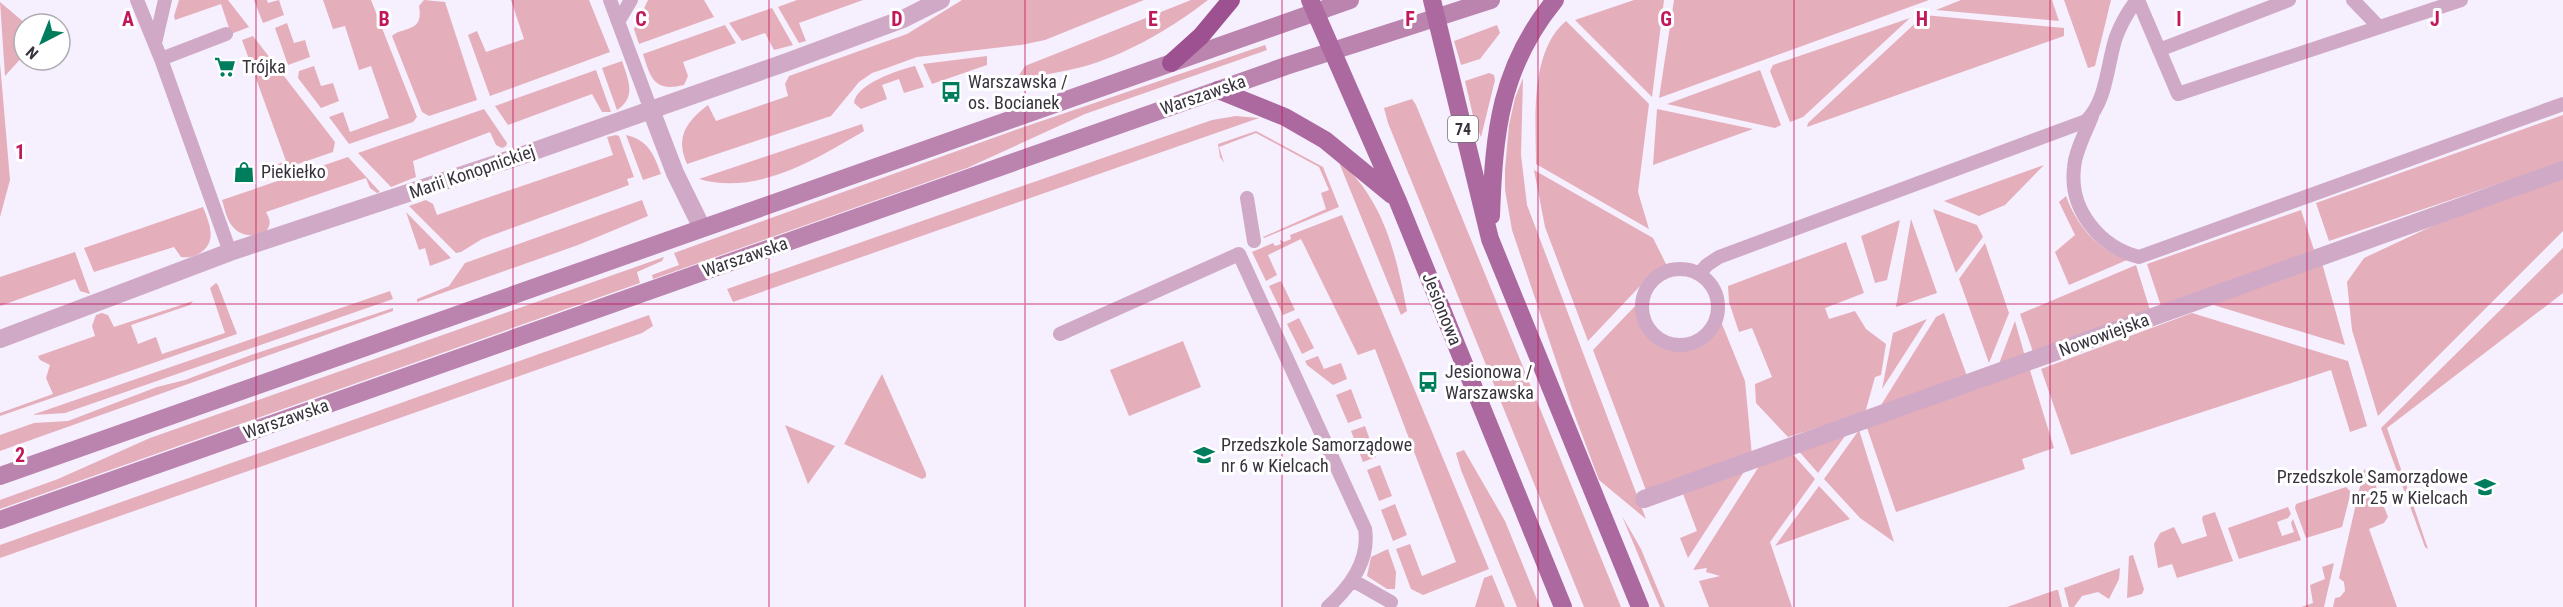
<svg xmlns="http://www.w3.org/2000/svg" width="2563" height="607" font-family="'Roboto Condensed',sans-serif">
<rect width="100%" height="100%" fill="#f6effe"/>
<path fill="#e5aebb" d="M179,0H228L249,27L231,34L221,4L175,20L174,16Z
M254,0H267L268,3L279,0L284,15L263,23Z
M323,0H371L417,117L413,122L349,144L329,117L343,112L350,132L389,118L371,66L359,70L345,26L333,29Z
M424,0L445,2L477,100L429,116L422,112L392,36C404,26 424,33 419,6Z
M511,0H589L610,52L490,96L468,35L477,31L486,52L524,39Z
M648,0H704L714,17L639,44L634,29Z
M797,0H863L799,23L806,41L799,43L778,7Z
M962,0H1144L1045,40L1021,45L917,57L887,68L872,73L859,82L831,116L687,164C675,137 686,122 708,105L716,121L788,96L785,84L789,76L907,34Z
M1191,0H1208C1173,27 1131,52 1089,65C1065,72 1040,75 1016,80L1025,66Z
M1634,0H1664L1652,97L1575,20Z
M1674,0H1929L1659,98Z
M1961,0H2052L2059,21L1936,10Z
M2064,0H2111L2095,66L2088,68Z
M0,2L26,24L24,55L5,76Z
M772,8L793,45L774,50L765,33L742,41L729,23Z
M1924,15L2064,28V36L1807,127L1808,123Z
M1910,18L1803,117L1790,122L1770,71L1773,65Z
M1566,21L1649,104L1638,192L1649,229L1536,164C1536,121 1529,52 1566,21Z
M287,23L294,43L305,40L310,57L288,65L275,28Z
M725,25L736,43L683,62L688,76L684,85C654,92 651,79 643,54Z
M1497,25L1500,33L1480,59L1461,65L1454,41Z
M253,36L335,142L333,152L280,170L278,164L286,161L242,40Z
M1265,45L1267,50L1085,114L967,168L653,279L652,275L679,265L674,253L1021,128Z
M987,56V65L932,84L923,64Z
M622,61C628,79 637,97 617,110L602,68Z
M0,63L10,180L0,217Z
M314,66L321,86L333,83L339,101L321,108L298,78L299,71Z
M915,66L924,87L904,93L899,79L882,85L887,99L861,109L854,103C856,84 898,70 915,66Z
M596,70L611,112H602L592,94L508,125L495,106Z
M1760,70L1781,125L1775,128L1667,104Z
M1489,73L1494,75L1495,80L1481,137L1474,120L1465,81Z
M1523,78L1521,155L1527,205L1646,519L1599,480L1572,408L1512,230L1505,190V169L1509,125L1515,98Z
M1412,99L1416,105L1621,607H1584L1388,123L1384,108Z
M484,109L507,143L506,146L502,148L496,145L490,132L413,161L416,177L391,187L358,153Z
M1657,109L1753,129L1653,165Z
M2563,115V162L2329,241L2316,203Z
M1236,116L1259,118L733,302L727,289L1212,120Z
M862,124L864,131C816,159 757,196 699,179Z
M1256,131L1323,167L1339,207L1264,238L1263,237L1326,209L1321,193L1329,190L1319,167L1256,133L1219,147L1224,163L1220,157L1218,144Z
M616,135L619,136L634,177L627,179L629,185L482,239L461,252L456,253L409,206L426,200L433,204L437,215L613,155L607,137Z
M626,135C648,140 654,154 661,174L643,180Z
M348,157L380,192L377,193L370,188L366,178L266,212C268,216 271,221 269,226C265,239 244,237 236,230C227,223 225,210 222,200Z
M1338,160C1384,199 1396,254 1407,311L1401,315Z
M2044,165L2005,205L1979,216L1944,201Z
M1534,170L1653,238L1667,266L1642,284L1588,341L1545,227Z
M2563,177V231L2378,416L2352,330L2347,282L2364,258L2441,222Z
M2066,196C2077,226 2097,249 2127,260L2069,285L2055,252L2075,235L2059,202Z
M642,200L648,216L578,245L417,302V299L449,286L465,263Z
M203,207C209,222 218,242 200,253C194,257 188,258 181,257L174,247L94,272L84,248Z
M1933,209L1977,225L1983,237L1956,273Z
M2301,210L2314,250L2161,306L2147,264Z
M406,212L451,258L430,266L425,248L419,250Z
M1342,215L1489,569L1423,595L1411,589L1396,549L1410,544L1422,576L1456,562L1375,349L1358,355L1301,239L1268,255L1277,275L1266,281L1252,252L1273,243L1275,246L1281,244L1280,240L1284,242L1291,239L1290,235Z
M1911,219L1937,293L1896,307Z
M1900,220L1887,280L1875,283L1861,236Z
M1846,242L1864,293L1825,308L1829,319L1855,311L1866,329L1886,344L1881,375L1875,377L1865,413L1788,437L1756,403L1755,384L1772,377L1752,328L1739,332L1729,302L1728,286Z
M1985,243L2009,313L1989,363L1959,279Z
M2563,248V293L2387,428L2428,549L2425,547L2381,428Z
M75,252L90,294L80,291L75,279L0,306V277Z
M664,257L662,261L637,272L640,283L0,509V500L58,479L150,438Z
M2322,263L2345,345L2207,303Z
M2136,265L2150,310L2034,355L2020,314Z
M1281,281L1295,310L1283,315L1269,286Z
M216,283L218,285L237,334L0,416V413L53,394L46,378L50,365L40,360L38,356L95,336L92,326L96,315L102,313L108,315L114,327L193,301L190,305L131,325L138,344L156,337L162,354L225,333L210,288Z
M390,291L393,299L65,413L32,415Z
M1637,304C1638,311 1639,320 1642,327C1661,360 1708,354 1720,319L1745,381L1752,456L1647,493L1593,350Z
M393,308V311L0,451V435L34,423L68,421L157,387L185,380L251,355Z
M1944,313L1967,376L1878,410L1936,317Z
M2192,313L2348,361L2367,426L2350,432L2331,370L2071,455L2041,369Z
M649,315L653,326L642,333L0,558V545Z
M1299,318L1314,348L1302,354L1287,324Z
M1927,319L1882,389L1893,333Z
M2015,321L2026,360L1997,369Z
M1183,341L1201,387L1129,416L1110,370Z
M1318,356L1324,369L1341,363L1347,379L1333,385L1307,365L1305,361Z
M2029,367L2054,448L2022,459L2025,469L1896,512L1866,425Z
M882,374L926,473V477L922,479L844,444Z
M1351,389L1362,418L1348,423L1336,395Z
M785,425L835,446L808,484Z
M1365,426L1376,457L1363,462L1351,431Z
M1851,428L1818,473L1796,448Z
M1859,430L1894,542L1860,518L1824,479Z
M1464,450L1505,521L1540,607H1517L1461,470L1456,453Z
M1789,450L1815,479L1770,542L1792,607H1709L1699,581L1720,576L1706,572L1707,568L1693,570L1763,460Z
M1749,464L1688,558L1680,538L1697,531L1682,491Z
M1380,465L1392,496L1379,501L1367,470Z
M2364,469L2373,479L2388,517L2384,523L2369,529L2397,607H2333L2335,598L2340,597L2345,591L2344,582L2339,578Z
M1819,486L1850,519L1775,546Z
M2346,487L2351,492L2342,527L2306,538L2295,508L2296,504Z
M1395,504L1407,535L1393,541L1381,510Z
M2288,507L2291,514L2288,518L2277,522L2282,536L2294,532L2291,523L2293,519L2301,540L2239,559L2228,528Z
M2215,512L2233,561L2177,578L2172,564L2158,568L2154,544L2160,533L2174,527L2182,544L2207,536L2202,519L2203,516Z
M1622,516L1641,549L1665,607H1660Z
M1388,549L1396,572L1395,589H1387L1367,576L1371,557Z
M2133,555L2144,589L2142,594L2127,598L2129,556Z
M2334,563L2324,607H2301L2313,603L2310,585L2325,579L2322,567Z
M2120,568L2119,579L2109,599L2098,592L2082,596L2074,607H2069L2064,588Z
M1492,575L1505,607H1475L1484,578Z
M2058,590L2062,607H2007L2056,590Z"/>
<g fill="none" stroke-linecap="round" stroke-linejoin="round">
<path stroke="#cfa9c6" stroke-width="14" d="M137,0L161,59L230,252
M610,0L651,110
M2138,0L2178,94L2461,0
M2353,0L2379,27
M618,22L631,0
M155,43L165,0
M2159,50L2289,0
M161,59L226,34
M2092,116C2086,132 2075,151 2074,168C2069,210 2100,247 2139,257L2563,104
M1247,198L1254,241
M1642 307a38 38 0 1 1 76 0a38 38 0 1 1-76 0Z
M1699,274L1707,265L1719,257L2086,121C2107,101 2107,64 2116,37C2121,24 2128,11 2137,0
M1060,334L1239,254L1365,529C1370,560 1350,587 1328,607
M1352,580L1391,602"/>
<path stroke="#cfa9c6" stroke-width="18" d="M651,110L675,173L702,228
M0,339L230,252L523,155L787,62L903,19L941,0
M1644,499L2563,170"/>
<path stroke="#bb84af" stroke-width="18" d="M0,476L1350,0
M0,520L1286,66L1491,0"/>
<path stroke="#ac699f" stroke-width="18" d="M1310,0L1397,199L1563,607
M1432,0L1490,239L1640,607
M1218,90L1285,117L1325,140L1392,195
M1491,216C1494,132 1500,67 1555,0"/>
<path stroke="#9e5190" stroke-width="18" d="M1171,63L1201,36L1231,0"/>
</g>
<path fill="none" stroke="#c2185b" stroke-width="1.5" stroke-opacity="0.55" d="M256,0V607M513,0V607M769,0V607M1025,0V607M1282,0V607M1538,0V607M1794,0V607M2050,0V607M2307,0V607M0,304H2563"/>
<defs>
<symbol id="supermarket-bare" viewBox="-9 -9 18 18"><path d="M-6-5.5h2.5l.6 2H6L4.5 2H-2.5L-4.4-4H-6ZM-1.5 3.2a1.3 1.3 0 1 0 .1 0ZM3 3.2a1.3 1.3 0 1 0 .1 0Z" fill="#007d5c" stroke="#fff" stroke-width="2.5" paint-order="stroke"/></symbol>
<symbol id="bus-bare" viewBox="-9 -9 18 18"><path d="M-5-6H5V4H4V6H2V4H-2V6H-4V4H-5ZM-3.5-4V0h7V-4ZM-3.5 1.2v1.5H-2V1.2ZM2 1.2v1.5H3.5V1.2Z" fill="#007d5c" stroke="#fff" stroke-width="2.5" paint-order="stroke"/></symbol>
<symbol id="shop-bare" viewBox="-9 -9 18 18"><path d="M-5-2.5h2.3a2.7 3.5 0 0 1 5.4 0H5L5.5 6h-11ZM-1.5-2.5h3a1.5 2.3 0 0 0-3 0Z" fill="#007d5c" stroke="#fff" stroke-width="2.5" paint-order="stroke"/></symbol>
<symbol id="school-bare" viewBox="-9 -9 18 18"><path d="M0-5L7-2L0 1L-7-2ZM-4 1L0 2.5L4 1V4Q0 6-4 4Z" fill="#007d5c" stroke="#fff" stroke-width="2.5" paint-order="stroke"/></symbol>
</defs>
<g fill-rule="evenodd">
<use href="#supermarket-bare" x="210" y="52" width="30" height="30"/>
<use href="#bus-bare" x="936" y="77" width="30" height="30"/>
<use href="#shop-bare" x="229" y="157" width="30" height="30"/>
<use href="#bus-bare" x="1413" y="367" width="30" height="30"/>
<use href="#school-bare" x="1189" y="440" width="30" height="30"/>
<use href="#school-bare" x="2470" y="472" width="30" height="30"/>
</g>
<g text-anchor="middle" stroke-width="6" stroke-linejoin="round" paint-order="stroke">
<rect fill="#fff" stroke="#747077" stroke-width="1.5" x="1448" y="116" width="30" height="26" rx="4.5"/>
<g font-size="16" font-weight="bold" fill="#38333d">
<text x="1463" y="135">74</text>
</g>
<g font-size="18" fill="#38333d" stroke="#fff" text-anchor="start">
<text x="242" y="73">Trójka</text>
<text x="968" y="88">Warszawska /<tspan x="968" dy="21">os. Bocianek</tspan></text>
<text x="261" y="178">Piekiełko</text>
<text x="1445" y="378">Jesionowa /<tspan x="1445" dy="21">Warszawska</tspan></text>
<text x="1221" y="451">Przedszkole Samorządowe<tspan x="1221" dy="21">nr 6 w Kielcach</tspan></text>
<text x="2468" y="483" text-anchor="end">Przedszkole Samorządowe<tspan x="2468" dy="21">nr 25 w Kielcach</tspan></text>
</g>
<g font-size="18" fill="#38333d" stroke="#fff">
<text transform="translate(1203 95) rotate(-19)" y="6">Warszawska</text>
<text transform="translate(472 172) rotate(-19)" y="6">Marii Konopnickiej</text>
<text transform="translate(745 257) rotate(-19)" y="6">Warszawska</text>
<text transform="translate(1442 309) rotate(68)" y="6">Jesionowa</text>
<text transform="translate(2104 335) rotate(-20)" y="6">Nowowiejska</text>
<text transform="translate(286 419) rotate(-19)" y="6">Warszawska</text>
</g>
</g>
<g font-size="20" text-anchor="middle" font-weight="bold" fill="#c2185b" stroke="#fff" stroke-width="6" stroke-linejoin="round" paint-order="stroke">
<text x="128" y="26">A</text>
<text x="384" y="26">B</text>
<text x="641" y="26">C</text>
<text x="897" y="26">D</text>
<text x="1153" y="26">E</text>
<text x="1410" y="26">F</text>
<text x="1666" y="26">G</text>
<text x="1922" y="26">H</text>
<text x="2179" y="26">I</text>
<text x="2435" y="26">J</text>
<text x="20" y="159">1</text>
<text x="20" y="462">2</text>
</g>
<g transform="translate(42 42) rotate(222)"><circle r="28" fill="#ffffff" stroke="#afadb1" stroke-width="1.5"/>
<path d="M0-4.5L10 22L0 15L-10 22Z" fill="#007d5c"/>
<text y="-9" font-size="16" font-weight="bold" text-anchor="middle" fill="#38333d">N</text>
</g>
</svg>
